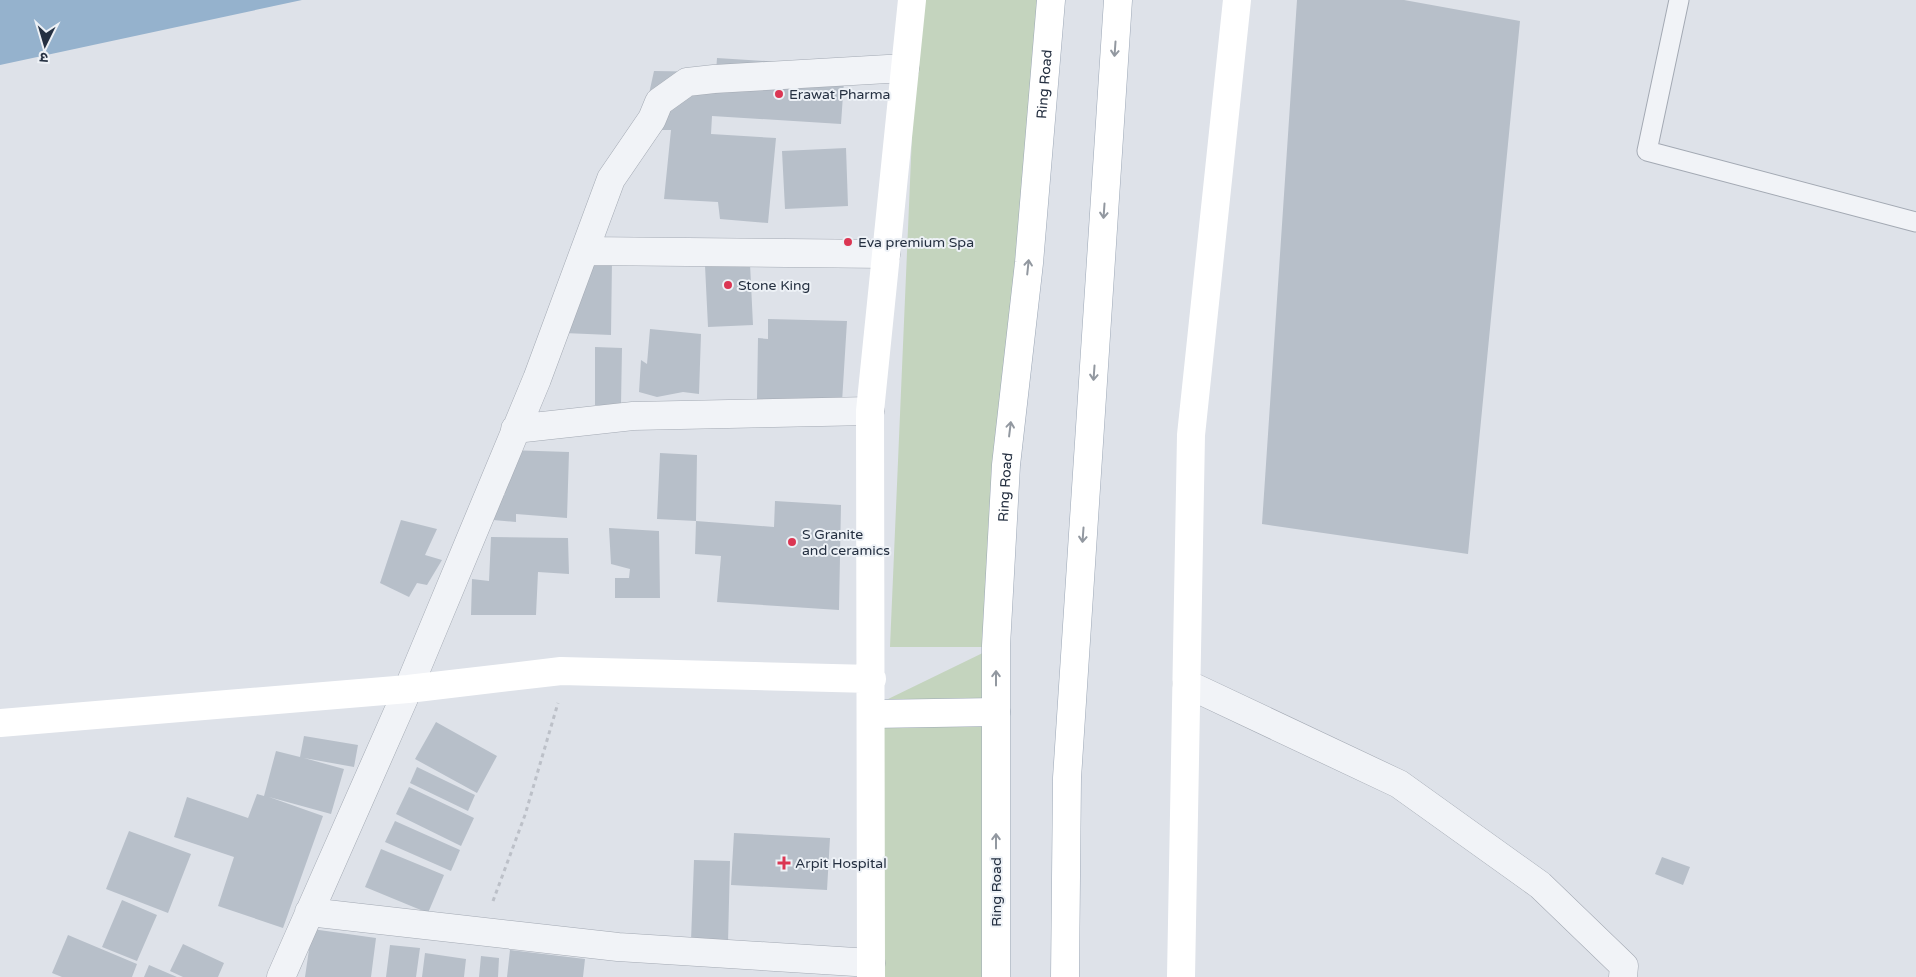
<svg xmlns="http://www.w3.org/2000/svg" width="1916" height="977" font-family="'Varela Round','Noto Sans Devanagari',sans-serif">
<rect width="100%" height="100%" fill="#dee2e9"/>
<path fill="#c4d4be" d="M923,0H1053L996,646L989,977H878L884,701L995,647H890L915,66Z"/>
<path fill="#95b2cd" d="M0,0H302L0,65Z"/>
<path fill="#b7bfc9" d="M1297,0H1404L1520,21L1468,554L1262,524Z
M717,58L845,66L841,124L712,116L711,134L776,138L768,223L720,219L718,202L664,199L671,130H641L654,71L716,72Z
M846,148L848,206L785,209L782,151Z
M749,243L753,325L708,327L704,245Z
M571,256L612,260L611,335L564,333Z
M768,319L847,321L842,402L757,399L758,338L768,339Z
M650,329L701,334L699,394L683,392L657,397L639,392L641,360L647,364Z
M595,347L622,348L621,405H595Z
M507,450L569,452L567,518L516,514V522L493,520L494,497L505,495Z
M660,453L697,455L696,521L657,519Z
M775,501L841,505L839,610L717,602L721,556L695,554L696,521L774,527Z
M401,520L437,529L425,555L442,560L427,585L417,583L409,597L380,583Z
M609,528L659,531L660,598H615V578H629L630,569L611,564Z
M491,537L568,538L569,574L538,572L536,615H471L472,579L489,581Z
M436,722L497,756L477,793L415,759Z
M304,736L358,745L354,767L304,758L344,769L331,814L269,797L323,816L283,928L218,906L234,857L174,837L187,797L248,818L257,794L264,796L276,751L300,757Z
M417,767L475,795L468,811L410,783Z
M409,787L474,818L461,846L396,814Z
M395,821L460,850L451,871L385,842Z
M129,831L191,854L168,913L106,889Z
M734,833L830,838L827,890L731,885Z
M381,849L444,875L428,913L365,887Z
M1662,857L1690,867L1683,885L1655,874Z
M694,860L730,861L728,943L691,941Z
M122,900L157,915L137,961L102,947Z
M312,929L376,938L371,977H305Z
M68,935L137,964L132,977H62L52,973Z
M183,944L224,963L218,977H183L170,971Z
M390,945L420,948L416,977H386Z
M510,950L585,959L583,977H507Z
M425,953L466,959L464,977H422Z
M481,956L499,958L498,977H479Z
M149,965L177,977H144Z"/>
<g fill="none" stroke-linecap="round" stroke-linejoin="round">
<defs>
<path id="lane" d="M1679,0L1647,151L1916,222"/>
<path id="street" d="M585,251L886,254
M515,429L633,416L870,411
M1187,684L1399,784L1540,885L1624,966L1623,977
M309,912L618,947L871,963
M281,977L408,689L537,379L611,179L652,119L659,102L687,82L714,79L905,68"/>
<g id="primary">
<path d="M872,714L996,712"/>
<path id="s1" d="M996,977V646L1006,465L1029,263L1051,0"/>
<path d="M1065,977L1067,778L1118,0"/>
</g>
</defs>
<use href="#lane" stroke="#a3a9b3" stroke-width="21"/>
<use href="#street" stroke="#a3a9b3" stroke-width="29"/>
<use href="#primary" stroke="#9ca7b6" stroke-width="29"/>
<path stroke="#bcc0c8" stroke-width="3" stroke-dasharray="4 4" stroke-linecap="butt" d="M493,901L525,815L558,703"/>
<use href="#lane" stroke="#f1f3f7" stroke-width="19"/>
<use href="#street" stroke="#f1f3f7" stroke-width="28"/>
<path stroke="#fff" stroke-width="28" d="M0,723L408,689L561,671L872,679
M871,977L870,411L912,0
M1181,977L1191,435L1237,0"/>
<use href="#primary" stroke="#fff" stroke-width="28"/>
</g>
<defs><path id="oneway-shaft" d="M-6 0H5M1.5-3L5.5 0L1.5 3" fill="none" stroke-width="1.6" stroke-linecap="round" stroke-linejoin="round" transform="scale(1.25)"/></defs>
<g stroke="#9298a0">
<use href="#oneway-shaft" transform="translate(1115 49) rotate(94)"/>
<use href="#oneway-shaft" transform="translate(1104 211) rotate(94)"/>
<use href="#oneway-shaft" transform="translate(1028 267) rotate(-84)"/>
<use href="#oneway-shaft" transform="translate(1094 373) rotate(94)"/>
<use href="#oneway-shaft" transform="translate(1010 429) rotate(-83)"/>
<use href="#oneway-shaft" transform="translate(1083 535) rotate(94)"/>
<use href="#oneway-shaft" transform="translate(996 678) rotate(-90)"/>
<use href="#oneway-shaft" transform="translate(996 841) rotate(-90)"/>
</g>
<g fill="#db3653" stroke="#edf1f6" stroke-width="2">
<circle cx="779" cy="94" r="5"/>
<circle cx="848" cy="242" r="5"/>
<circle cx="728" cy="285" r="5"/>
<circle cx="792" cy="542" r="5"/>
<path d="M781.5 855.5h5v5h5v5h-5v5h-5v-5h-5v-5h5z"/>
</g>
<g text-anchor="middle" stroke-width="4" stroke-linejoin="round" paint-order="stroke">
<g font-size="14" fill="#253041" stroke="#edf1f6">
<text dy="5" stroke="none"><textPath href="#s1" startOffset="895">Ring Road</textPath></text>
<text dy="5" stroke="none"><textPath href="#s1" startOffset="490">Ring Road</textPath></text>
<text transform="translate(996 892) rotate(-90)" y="5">Ring Road</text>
</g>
<g font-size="14" fill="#253041" stroke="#edf1f6" text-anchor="start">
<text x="789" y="99">Erawat Pharma</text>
<text x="858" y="247">Eva premium Spa</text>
<text x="738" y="290">Stone King</text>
<text x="802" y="539">S Granite<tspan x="802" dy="16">and ceramics</tspan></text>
<text x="795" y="868">Arpit Hospital</text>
</g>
</g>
<g transform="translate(45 45) rotate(185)" stroke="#edf1f6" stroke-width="4" paint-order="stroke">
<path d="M0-4L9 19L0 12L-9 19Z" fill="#253041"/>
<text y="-8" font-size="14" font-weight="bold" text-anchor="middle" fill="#253041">उ</text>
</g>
</svg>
